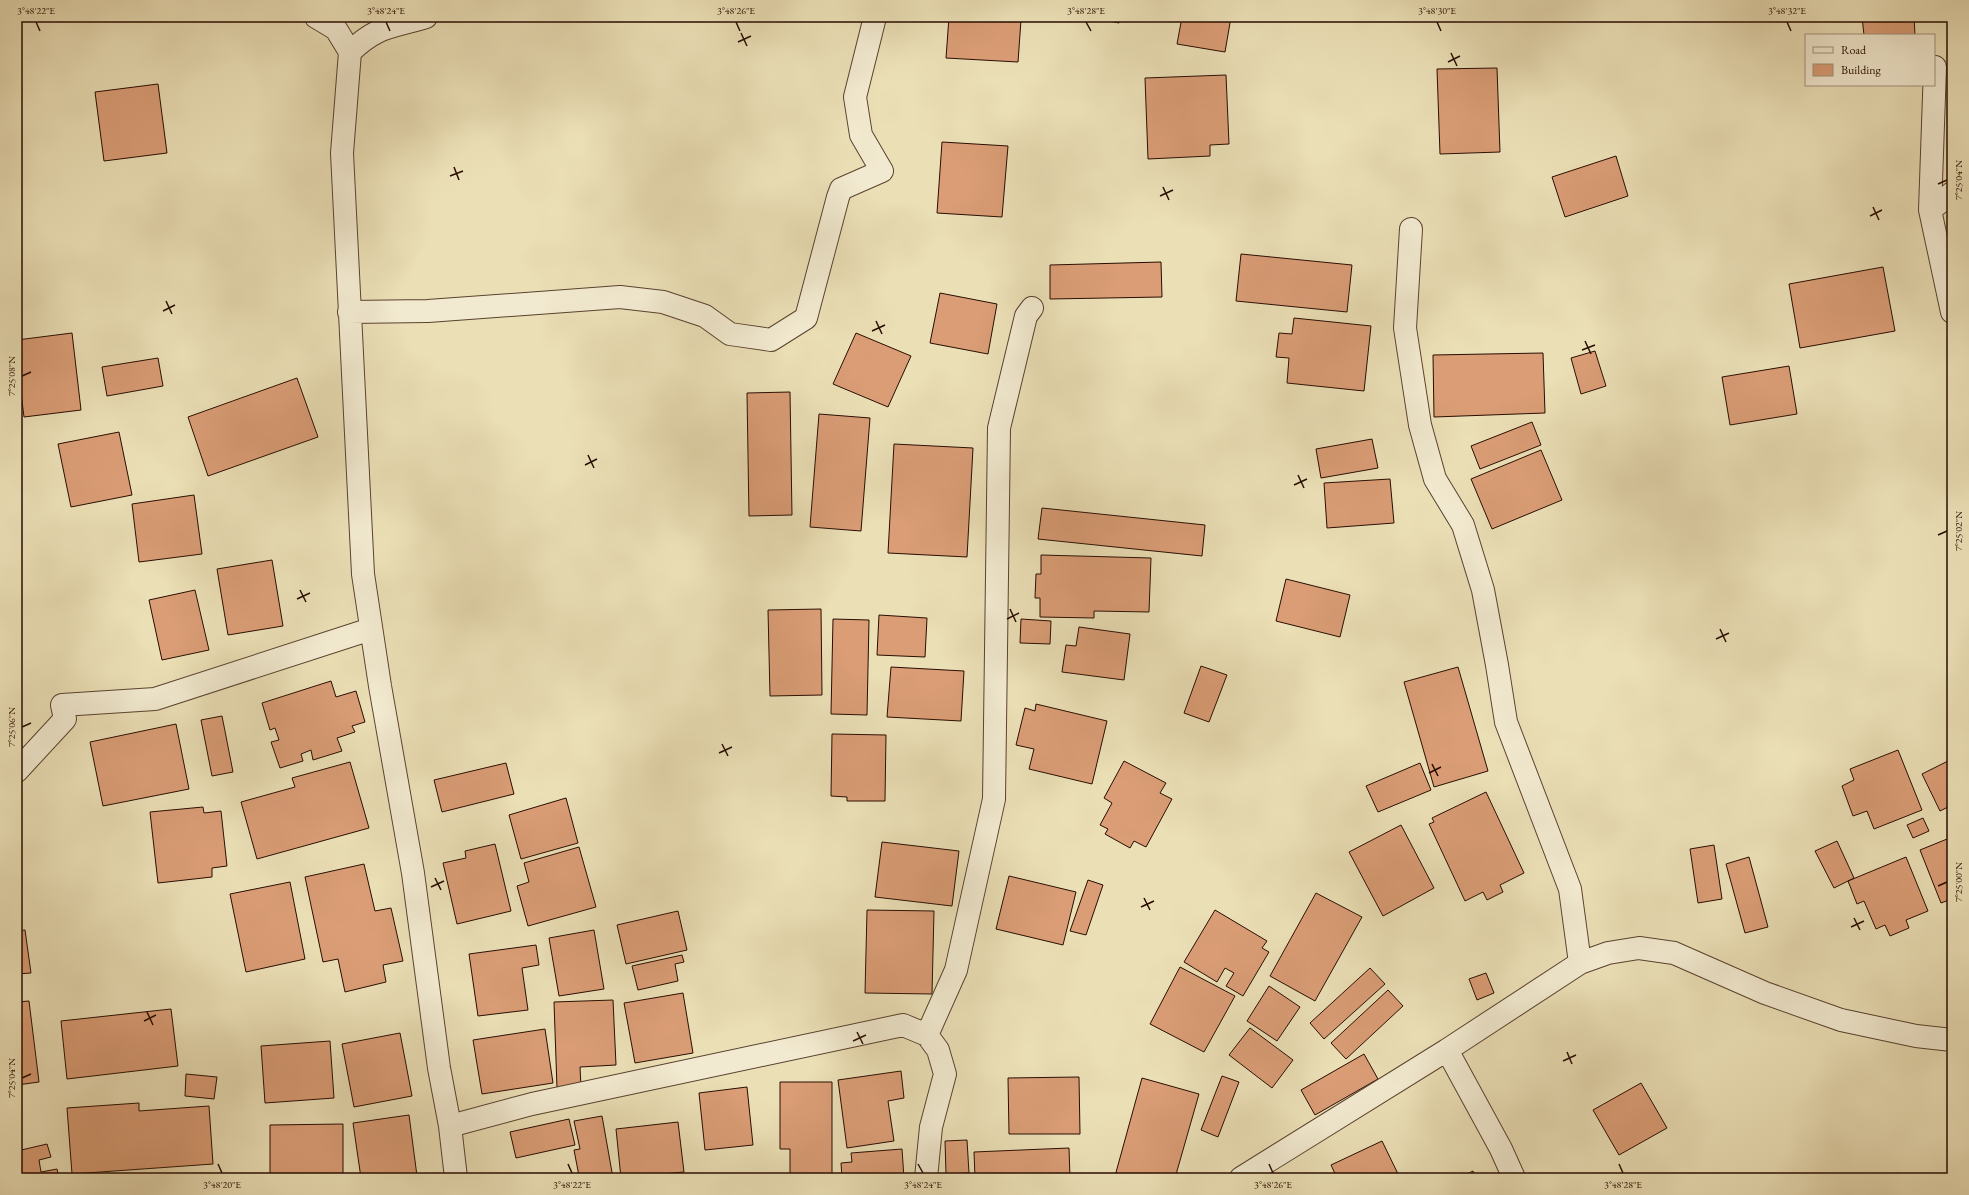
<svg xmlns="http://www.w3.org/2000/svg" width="1969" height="1195" font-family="'EB Garamond',serif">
<rect width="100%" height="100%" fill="#ebdfb6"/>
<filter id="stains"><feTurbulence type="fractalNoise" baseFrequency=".005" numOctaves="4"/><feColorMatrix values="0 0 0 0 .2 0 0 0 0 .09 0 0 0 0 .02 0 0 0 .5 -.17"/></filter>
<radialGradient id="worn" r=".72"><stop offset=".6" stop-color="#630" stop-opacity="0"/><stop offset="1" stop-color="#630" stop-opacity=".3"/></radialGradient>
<path fill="#da9d76" stroke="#280d01" d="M949,17H1029V21L1021,20L1018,62L946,58Z
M1090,17H1120L1119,23Z
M1182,17H1231L1225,52L1177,44Z
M1862,17H1914L1915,35H1864Z
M1497,68L1500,152L1440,154L1437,69Z
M1226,75L1229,144L1210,145V156L1148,159L1145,78Z
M158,84L167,153L104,161L95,92Z
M942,142L1008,146L1002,217L937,213Z
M1616,156L1628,196L1565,217L1552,177Z
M1241,254L1352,265L1347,312L1236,301Z
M1161,262L1162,297L1050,299V265Z
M1883,267L1895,331L1800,348L1789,284Z
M940,293L997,304L988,354L930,343Z
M1294,318L1371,326L1364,391L1287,383L1289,358L1276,357L1279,333L1292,334Z
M72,333L81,410L24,417L17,361V340Z
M856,333L911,356L888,407L833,384Z
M1595,351L1606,386L1581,394L1571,358Z
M1543,353L1545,413L1434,417L1433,355Z
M158,358L163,386L107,396L102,367Z
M1789,366L1797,414L1730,425L1722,377Z
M297,378L318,437L208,476L188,417Z
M790,392L792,515L749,516L747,393Z
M819,414L870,418L861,531L810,527Z
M1532,422L1541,445L1480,469L1471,446Z
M119,432L132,495L71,507L58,444Z
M1372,439L1378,468L1321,478L1316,449Z
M894,444L973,448L967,557L888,553Z
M1541,450L1562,500L1492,529L1471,479Z
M1390,479L1394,523L1327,528L1324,483Z
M194,495L202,554L139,562L132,504Z
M1042,508L1205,525L1202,556L1038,539Z
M1041,555L1151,558L1149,612L1094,611V618L1040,617V598H1035L1036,574H1041Z
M272,560L283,626L228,635L217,569Z
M1286,579L1350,595L1340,637L1276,621Z
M195,590L209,650L162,660L149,600Z
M821,609L822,695L770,696L768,610Z
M879,615L927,618L925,657L877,655Z
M833,619L869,620L867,715L831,714Z
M1021,619L1051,621L1050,644L1020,643Z
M1079,627L1130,634L1124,680L1062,672L1066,645L1076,646Z
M1201,666L1227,675L1209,722L1184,713Z
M891,667L964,671L961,721L887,717Z
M1458,667L1488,771L1434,787L1404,682Z
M331,681L336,697L356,691L365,722L352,726L355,732L337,738L342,751L313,760L311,750L301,754L303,761L280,768L271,742L279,740L275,728L270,730L262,703Z
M1036,704L1107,721L1092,784L1029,769L1034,749L1016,745L1025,708L1035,711Z
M222,716L233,772L212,776L201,720Z
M176,724L189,789L103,806L90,742Z
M832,734L886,735L885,801H847V797L831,796Z
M1898,750L1922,810L1874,829L1867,811L1853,816L1842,786L1854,780L1850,769Z
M1952,759V805L1940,811L1922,774Z
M1124,761L1166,783L1160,793L1172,799L1146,847L1134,841L1130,848L1105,834L1108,829L1100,825L1112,803L1104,798Z
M350,762L369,828L257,859L241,802L295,787L292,778Z
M506,763L514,794L442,812L434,780Z
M1420,763L1431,790L1378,812L1366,786Z
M1486,792L1524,873L1500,885L1503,892L1487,900L1483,892L1465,901L1429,824L1434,822L1432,818Z
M566,798L578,843L521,859L509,815Z
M203,807L204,813L221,811L227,866L212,868V877L158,883L150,812Z
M1923,818L1929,831L1913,838L1907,825Z
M1401,825L1434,888L1383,916L1349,852Z
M1952,837V899L1941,903L1920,850Z
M1837,841L1854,878L1834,888L1815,851Z
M882,842L959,851L952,906L875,897Z
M495,844L511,911L457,924L443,863L466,858L465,851Z
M1714,845L1722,899L1698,903L1690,849Z
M579,847L596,907L528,926L517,886L529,882L524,863Z
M1749,857L1768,927L1745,933L1726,864Z
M1906,857L1928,911L1906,920L1909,928L1890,936L1885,925L1876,929L1864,901L1857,904L1848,881Z
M364,864L375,911L391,908L403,961L383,965L386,982L345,992L338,959L323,962L305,877Z
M1009,876L1076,892L1063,945L996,929Z
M1088,880L1103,885L1086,935L1070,931Z
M290,882L305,959L246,972L230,894Z
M1316,893L1362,917L1315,1001L1270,976Z
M867,910L934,911L932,994L865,993Z
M1215,910L1267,941L1262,948L1269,952L1243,996L1226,986L1234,973L1225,968L1217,982L1184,962Z
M678,911L687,950L626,964L617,925Z
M25,930L31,973L17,974V931Z
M594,930L604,989L559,996L549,938Z
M536,945L539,965L522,968L528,1010L478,1016L469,954Z
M682,955L684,962L675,964L678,981L638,990L632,966Z
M1180,967L1235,996L1204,1052L1150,1024Z
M1370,968L1385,984L1324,1039L1310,1023Z
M1486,973L1494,993L1477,1000L1469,979Z
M1269,986L1300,1007L1277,1041L1247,1021Z
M1388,990L1403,1006L1346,1059L1331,1043Z
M683,993L693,1053L635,1063L624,1003Z
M613,1000L616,1065L580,1067L581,1087L557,1088L554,1002Z
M29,1001L39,1082L17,1085V1002Z
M171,1009L178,1066L67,1079L61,1021Z
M1250,1028L1293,1060L1272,1088L1229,1055Z
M545,1029L553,1083L482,1094L473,1040Z
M400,1033L412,1096L354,1107L342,1044Z
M330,1041L334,1098L265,1103L261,1046Z
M1364,1054L1378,1079L1315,1115L1301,1090Z
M901,1071L904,1098L888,1101L894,1141L847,1148L838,1080Z
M186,1074L217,1077L214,1099L185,1096Z
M1222,1076L1239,1082L1218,1137L1201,1130Z
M1079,1077L1080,1134H1009L1008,1078Z
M1142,1078L1199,1094L1175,1178H1122L1115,1176Z
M780,1082H832V1178H790V1149H780Z
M1641,1083L1667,1128L1619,1155L1593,1110Z
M747,1087L753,1145L705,1150L699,1093Z
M139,1103V1111L209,1106L213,1164L72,1174L67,1108Z
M409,1115L417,1176L361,1178L353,1123Z
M602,1116L613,1178H586V1174L579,1176L574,1150L580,1149L574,1121Z
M569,1119L575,1145L516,1158L510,1132Z
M678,1122L684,1172L621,1178L616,1129Z
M343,1124V1178H270V1125Z
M967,1140L969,1173L946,1174L945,1141Z
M1382,1141L1400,1178H1337L1331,1165Z
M47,1144L51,1157L39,1160L41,1172L57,1169L59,1178H17V1151Z
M1069,1148L1070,1178H975L974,1152Z
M902,1149L904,1178H842L841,1163L852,1162L851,1153Z
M1473,1171L1476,1178H1459Z"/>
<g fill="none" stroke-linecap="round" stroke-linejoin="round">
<defs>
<path id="street" d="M316,17L336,29L350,52L342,153L363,574L380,686L413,873L439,1068L450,1126L456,1178
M350,52C378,25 391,28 426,17
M1935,67L1930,210L1952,312
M1930,210L1952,193
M1411,229L1405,328L1420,425L1435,479L1463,525L1483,590L1497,665L1506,722L1570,889L1580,963
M349,312L428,311L620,297L663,302L705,316L730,334L771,340L806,318L838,197L841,189L882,171L861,135L855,97L875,17
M17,771L65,719L62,705L155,699L371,629
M927,1035L956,970L994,799L999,428L1026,316L1032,308
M1447,1050L1501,1149L1514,1178
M450,1126L532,1104L903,1025L927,1035L938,1050L945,1074L931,1127L926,1178
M1241,1178L1447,1050L1580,963L1608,953L1639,948L1674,953L1765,993L1841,1020L1916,1036L1952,1040"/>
</defs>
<use href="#street" stroke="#59422e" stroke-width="24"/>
<use href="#street" stroke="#f2ead0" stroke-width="22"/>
</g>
<path fill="none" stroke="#280d01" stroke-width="1.5" d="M36,22L40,31M386,22L390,31M736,22L740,31M1086,22L1091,31M1437,22L1441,31M1787,22L1791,31M741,33L747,46M738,42L751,36M1451,53L1457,66M1448,62L1460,56M454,167L459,180M450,176L463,171M1938,184L1947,180M1163,187L1169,200M1160,196L1173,190M1873,207L1879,220M1870,216L1882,210M166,301L172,314M163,311L175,305M876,321L882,334M872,331L885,325M1585,341L1591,354M1582,350L1595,345M22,376L31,372M588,455L594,468M585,465L597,459M1298,475L1304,488M1294,485L1307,479M1938,535L1947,531M300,590L306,602M297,599L310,593M1010,609L1016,622M1007,619L1019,613M1720,629L1726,642M1716,639L1729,633M22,727L31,723M722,744L728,756M719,753L732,747M1432,764L1438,776M1429,773L1441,767M435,878L441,890M1938,886L1947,882M431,887L444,881M1144,898L1150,910M1141,907L1154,901M1854,918L1860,930M1851,927L1864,921M147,1012L153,1025M144,1021L156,1015M857,1032L863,1044M853,1041L866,1035M1567,1052L1572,1064M1563,1061L1576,1055M22,1078L31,1074M218,1164L222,1173M568,1164L572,1173M918,1164L923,1173M1269,1164L1273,1173M1619,1164L1623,1173"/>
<rect width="1969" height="1195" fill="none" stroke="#ebdfb6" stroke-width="44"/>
<rect x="1805" y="34" width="130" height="52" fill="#f2ead0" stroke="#a1927d"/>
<rect x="1813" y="47" width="20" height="6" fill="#f2ead0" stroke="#a1927d"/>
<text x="1841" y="54" font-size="12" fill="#280d01">Road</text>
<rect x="1813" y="64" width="20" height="12" fill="#da9d76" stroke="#a1927d"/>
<text x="1841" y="74" font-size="12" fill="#280d01">Building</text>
<rect x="22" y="22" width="1925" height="1151" fill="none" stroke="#280d01" stroke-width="1.5"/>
<g font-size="10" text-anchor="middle" fill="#280d01">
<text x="36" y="14">3°48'22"E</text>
<text x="386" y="14">3°48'24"E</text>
<text x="736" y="14">3°48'26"E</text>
<text x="1086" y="14">3°48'28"E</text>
<text x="1437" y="14">3°48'30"E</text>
<text x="1787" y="14">3°48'32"E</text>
<text transform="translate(1958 180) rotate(-90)" y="4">7°25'04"N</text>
<text transform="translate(11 376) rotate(-90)" y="4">7°25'08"N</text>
<text transform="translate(1958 531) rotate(-90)" y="4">7°25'02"N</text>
<text transform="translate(11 727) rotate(-90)" y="4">7°25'06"N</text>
<text transform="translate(1958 882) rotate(-90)" y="4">7°25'00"N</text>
<text transform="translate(11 1078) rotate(-90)" y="4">7°25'04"N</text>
<text x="222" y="1188">3°48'20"E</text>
<text x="572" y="1188">3°48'22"E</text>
<text x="923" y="1188">3°48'24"E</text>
<text x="1273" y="1188">3°48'26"E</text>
<text x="1623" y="1188">3°48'28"E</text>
</g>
<rect width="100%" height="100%" filter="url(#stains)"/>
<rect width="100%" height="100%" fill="url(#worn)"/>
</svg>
